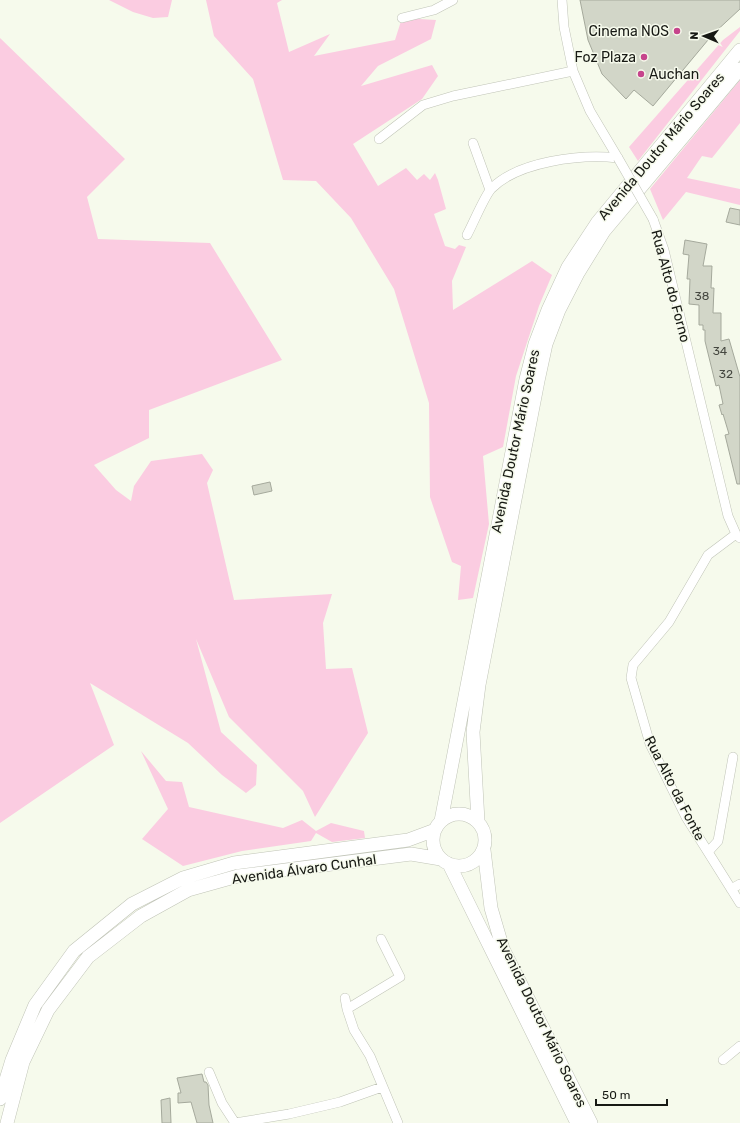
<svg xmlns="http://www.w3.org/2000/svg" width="740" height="1123" font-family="Rubik,sans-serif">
<rect width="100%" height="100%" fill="#f6faec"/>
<path fill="#fbcce1" d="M109,0H172L168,17L153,18L133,12Z
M206,0H282L277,3L289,52L330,34L314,56L395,40L402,18L436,20L431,39L378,66L361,86L432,65L438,76L422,99L353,144L378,186L406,168L417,180L424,174L430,180L435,173L438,180L446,209L434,214L445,246L455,249L459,245L466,247L452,281L453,310L532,261L552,275L539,306L516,376L503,447L483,456L489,524L473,598L458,600L461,566L452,562L430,497L429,403L394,289L351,218L316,181L283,180L253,79L214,36Z
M740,27V31L638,161L629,147L723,40Z
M0,38L125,159L87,197L98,239L210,243L282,360L149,410V438L94,465L116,490L131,501L134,486L151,461L202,454L213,470L207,483L234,600L332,594L323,623L326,669L352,668L368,733L315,817L303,791L229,717L196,639L221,732L257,765L256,785L246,793L222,775L188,743L90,683L114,745L0,823Z
M740,80V123L712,158L702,156L687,178L740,189V205L686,192L663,220L650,189Z
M141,751L166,781L182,782L189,807L283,828L302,820L316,831L331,823L364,831L365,838L332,842L316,833L311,841L242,851L183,866L142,839L168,809Z"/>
<path fill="#d2d6c8" stroke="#a5a99c" d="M580,0H740V9L713,34L653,106L634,90L626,99L602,74L588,40Z
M730,208L740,210V225L726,222Z
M685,240L707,244L703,266H712L711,288H714L713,313H721V341L729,339L740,377V484H737L725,435L729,434L723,414L722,415L719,405L723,404L719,385L716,386L705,341V330H703V325H699V305L689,304L690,279H687L689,255L683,254Z
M270,482L272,491L254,495L252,486Z
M202,1074L204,1082H206L208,1085L209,1105L213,1123H197L191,1102L178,1103V1093H181L177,1078Z
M170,1098L171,1123H162L161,1100Z"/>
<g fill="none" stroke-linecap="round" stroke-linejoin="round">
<defs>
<path id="street" d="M562,0L564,27L573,71L590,111L618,158
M402,18L434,10L453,0
M379,139L423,105L453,96L573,71
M473,143L490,190
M653,219L664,250L728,516L736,534L740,538
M467,235C473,224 484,197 491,189C518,161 581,154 618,158
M736,534L708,555L669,622L633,665L631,678L650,744L686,817L740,903
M708,852L718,841L733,757
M731,889L740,884
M345,998L347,1009L354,1030L370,1056L398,1123
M347,1009L400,977L381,939
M723,1060L740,1046
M209,1072L222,1103L235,1123
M235,1123L289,1114L340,1102L382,1087"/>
<path id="secondary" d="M433 840a26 26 0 1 1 52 0a26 26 0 1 1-52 0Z
M441,821L526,379L535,344L548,310L568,267L597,223L740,50
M478,821L473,732L479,685L538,381L546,344L559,310L578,273L604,231L740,69
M484,850L491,908L503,949L591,1123
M449,864L577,1123
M0,1099L12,1060L35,1005L74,951L132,904L183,878L234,863L408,840L435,830
M7,1123L23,1062L48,1010L88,957L141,916L188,890L238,876L411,854L441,859"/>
</defs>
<use href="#street" stroke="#c0c4b7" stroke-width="10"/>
<use href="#secondary" stroke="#c0c4b7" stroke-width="14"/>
<use href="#street" stroke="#fff" stroke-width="9"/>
<use href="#secondary" stroke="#fff" stroke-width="13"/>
<defs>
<path id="street-bridge" d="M618,158L653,219"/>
</defs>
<use href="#street-bridge" stroke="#c0c4b7" stroke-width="10" stroke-linecap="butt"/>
<use href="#street-bridge" stroke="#fff" stroke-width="9"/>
</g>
<g fill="#c6448c" stroke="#f6faec" stroke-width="1.5">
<circle cx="677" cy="31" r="4"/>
<circle cx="644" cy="57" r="4"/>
<circle cx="641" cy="74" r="4"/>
</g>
<g text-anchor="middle" stroke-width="3" stroke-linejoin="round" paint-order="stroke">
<g font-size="12" fill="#464841">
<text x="702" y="300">38</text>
<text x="720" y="355">34</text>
<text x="726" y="378">32</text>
</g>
<g font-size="14" fill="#171914" stroke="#f6faec" text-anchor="end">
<text x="669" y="36">Cinema NOS</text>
<text x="636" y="62">Foz Plaza</text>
<text x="649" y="79" text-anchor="start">Auchan</text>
</g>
<g font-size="14" fill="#171914" stroke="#f6faec">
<text transform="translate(661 146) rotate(-50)" y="5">Avenida Doutor Mário Soares</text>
<text transform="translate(671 286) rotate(75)" y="5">Rua Alto do Forno</text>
<text transform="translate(515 441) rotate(-78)" y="5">Avenida Doutor Mário Soares</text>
<text transform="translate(675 788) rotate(63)" y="5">Rua Alto da Fonte</text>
<text transform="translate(304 869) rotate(-8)" y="5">Avenida Álvaro Cunhal</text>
<text transform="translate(542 1022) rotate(64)" y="5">Avenida Doutor Mário Soares</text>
</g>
</g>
<g transform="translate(704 36) rotate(272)" stroke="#f6faec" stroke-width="3" paint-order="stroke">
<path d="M0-3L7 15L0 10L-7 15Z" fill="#171914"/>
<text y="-6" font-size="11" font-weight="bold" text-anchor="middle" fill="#171914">N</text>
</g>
<path d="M596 1099v6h71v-6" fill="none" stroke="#171914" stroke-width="2"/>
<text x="602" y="1099" font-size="12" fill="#171914" stroke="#f6faec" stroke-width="3" paint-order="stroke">50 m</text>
</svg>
